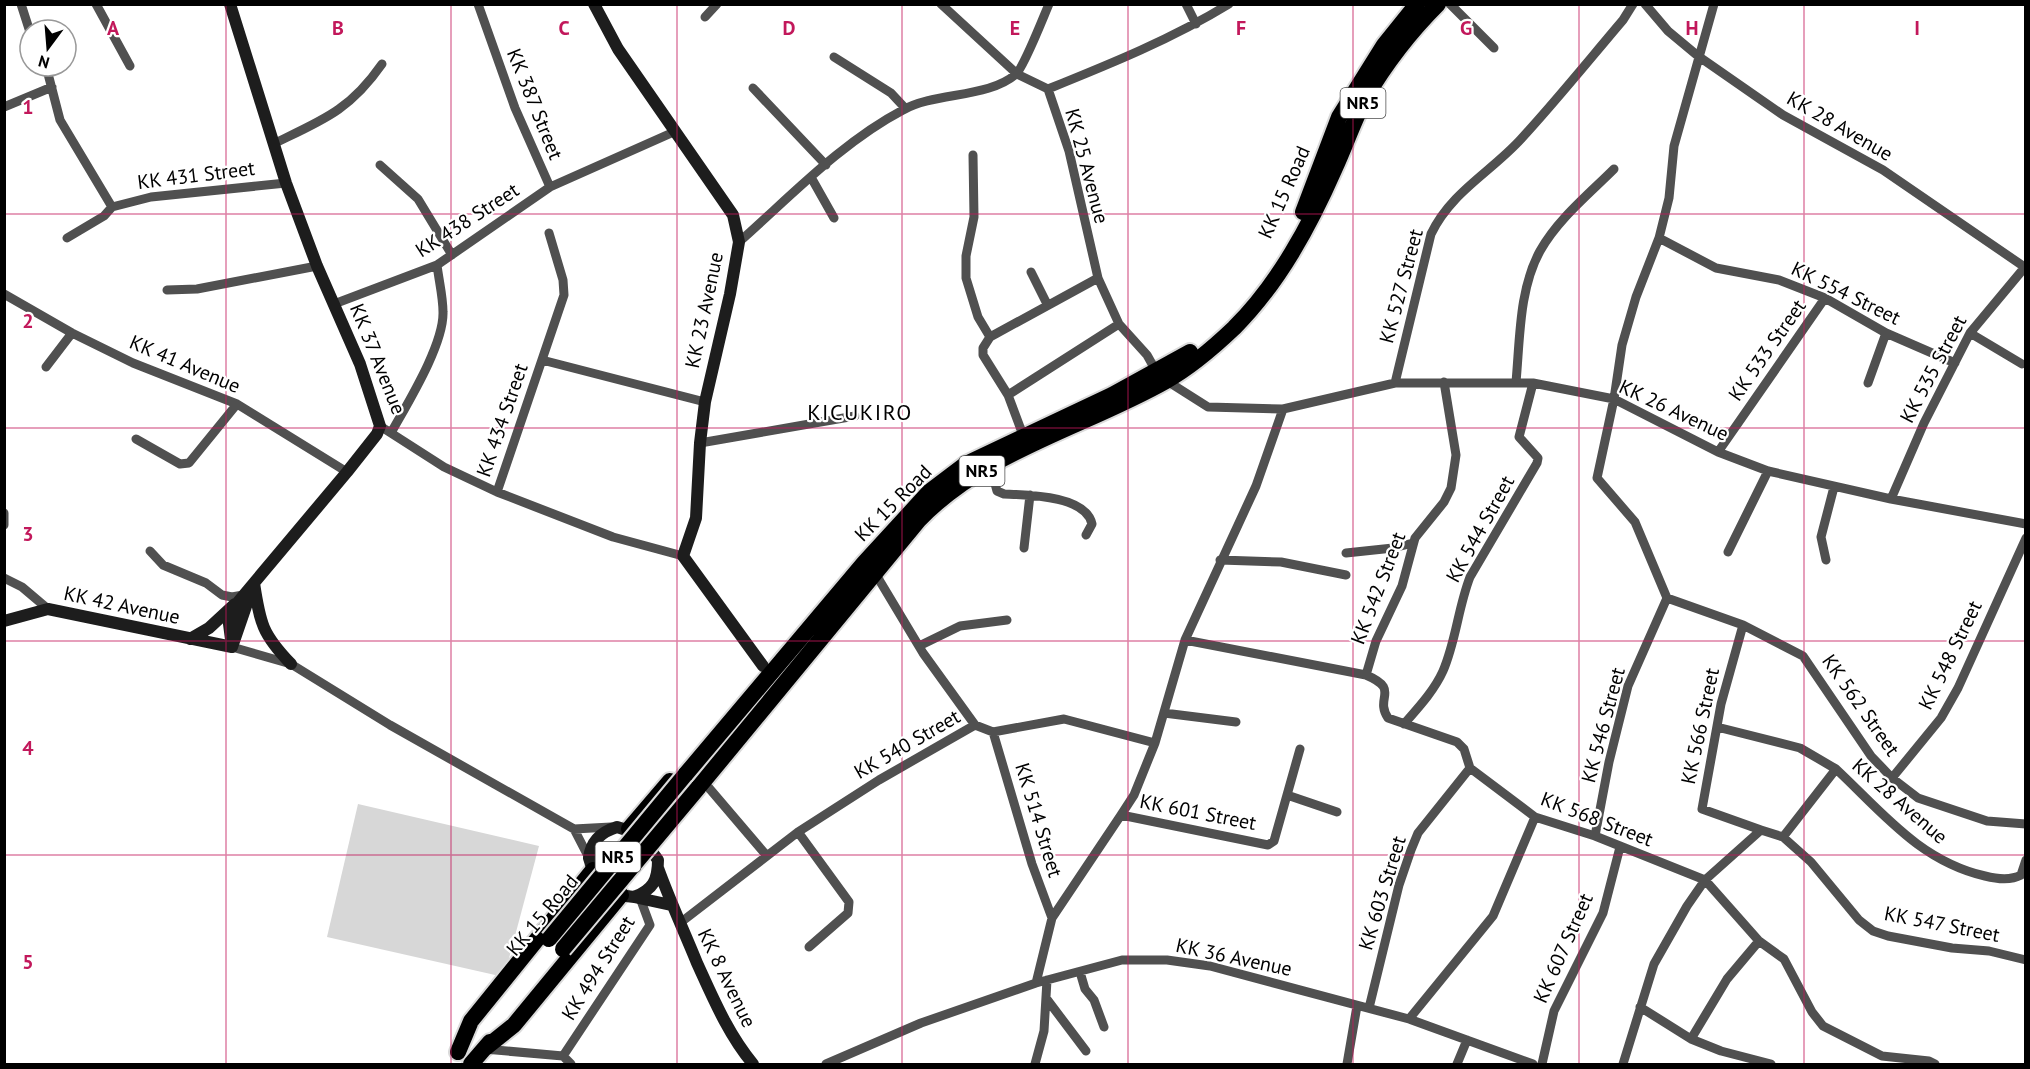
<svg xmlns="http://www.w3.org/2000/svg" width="2030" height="1069" font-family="'PT Sans',sans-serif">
<rect width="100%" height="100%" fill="#fff"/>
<path fill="#d7d7d7" d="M358,804L539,846L504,977L327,937Z"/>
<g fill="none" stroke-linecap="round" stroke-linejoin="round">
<defs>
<path id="trunk" d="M1303,212L1339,117L1384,45L1417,4
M685,775L864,563L929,492L966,464L1112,395L1190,352
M698,788L919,520C985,451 1085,427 1166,381C1191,367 1214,347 1234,328C1279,283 1310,225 1335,168C1346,144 1354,120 1366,97C1386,63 1410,32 1438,4
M629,829L670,781
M484,1049L514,1025L621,895
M458,1052L471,1021L593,870
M471,1064L490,1042"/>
</defs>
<use href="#trunk" stroke="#dbdbdb" stroke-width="20"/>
<path stroke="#505050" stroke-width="9" d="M21,4L30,32
M96,4L130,66
M478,4L515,108L550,187L676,131
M941,4L1017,74L1048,89L1069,151L1098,278L1119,324L1147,355L1156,371
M1186,4L1196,24
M1450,4L1494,48
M1645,4L1668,31L1698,56L1783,115L1883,170L2026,268
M1714,4L1674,146L1669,198L1659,238L1716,268L1779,280L1825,298L1886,333L1955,363
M705,17L717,4
M834,57L891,93L905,108
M46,66L60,120L112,207L151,197L286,183
M753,88L826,165
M1048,89C1110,64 1172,39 1229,4
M4,107L52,87
M275,143C323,120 350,110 382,64
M973,155L974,217L966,256V278L978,317L990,337
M380,165L418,199L452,255
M812,179L834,218
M67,238L104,216L112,207
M739,242C791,196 842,142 903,110C935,92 989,98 1016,74C1024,67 1043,18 1049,4
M1031,272L1047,304
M167,290L197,289L317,266
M4,294L72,333L133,363L237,404L347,472
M334,304L437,265L550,187
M1970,333L2022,364
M542,360L705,402
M46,367L72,333
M1167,381L1208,407L1283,409L1395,383H1533L1614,399L1718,452L1768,471L1891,499L2026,524
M1516,382C1520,339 1519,289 1540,251C1558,219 1589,194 1614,169
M1395,383L1431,234C1451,192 1491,172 1521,139C1556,101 1589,60 1623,20L1633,4
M1868,383L1886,333
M1008,395L1119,324
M380,426L444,467L497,492L613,537L683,556
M391,433C407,404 444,345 443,312C443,297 439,281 437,265
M1023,435L1008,395L983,355V348L990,337L1098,278
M136,439L180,464L189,463L237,404
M700,443L855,416
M1718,452L1825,298
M990,465L997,491L1004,494C1026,495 1086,495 1092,524L1086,535
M497,492L564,295L563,280L549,233
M1891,499L1924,423L1970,333L2025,267
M4,513V525
M1024,548L1030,495
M150,551L163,565L206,583L222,595L232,597L243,595
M1728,552L1768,471
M1346,553L1393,548L1413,543
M1220,560L1281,562L1346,575
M1826,560L1821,537L1834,487
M875,573L923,653L975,725
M4,578L22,587L48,609
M1667,598L1743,625L1803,656L1871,756L1892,778L1918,798L1987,821L2026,824
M1743,625L1721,704L1702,809L1761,830
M1185,640L1366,675C1401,690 1374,697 1388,718L1457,742L1464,749L1470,768L1535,817L1595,836L1705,880L1759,941L1727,979L1691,1039
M919,646L960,626L1007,620
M232,647L291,664L390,725L574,829L611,827
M1366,675L1376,641L1402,586L1415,538L1444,502L1451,488L1456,455L1444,382
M1164,713L1236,722
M1404,724C1418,708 1434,691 1443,671C1456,641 1458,608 1470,577L1537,463L1538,458L1519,437L1533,383
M1717,727L1800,748L1836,769
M993,732L1032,864L1052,918
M1892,778L1941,718L1958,688L2026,538
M709,788L767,856
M1287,795L1300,749
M1121,815L1134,795L1155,743
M574,829L589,858
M798,832L849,902L848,913L809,947
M1595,836L1609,762L1628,686L1667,598L1635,522L1597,478L1614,399L1622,345L1636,297L1659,238
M1783,837L1811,862L1859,920L1873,931L1888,936L1952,948L1989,951L2026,960
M680,923L798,832L879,780L975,725L993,732L1064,719L1155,743L1185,640L1256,486L1283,409
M1759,941L1784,959L1812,1012L1823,1026L1882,1056L1929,1061L1935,1064
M1080,972L1085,989L1094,1000L1104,1027
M1036,983L1052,918L1121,815L1268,845L1274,841L1287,795L1337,812
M1046,998L1086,1051
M1640,1007L1691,1039L1721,1051L1771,1064
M1369,1008L1399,885L1411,850L1418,833L1470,768
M1409,1019L1493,916L1535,817
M484,1049L563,1056L650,925L640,898
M563,1056L571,1064
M826,1064L921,1023L1036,983L1122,960H1167L1210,966L1409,1019L1533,1064
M1035,1064L1044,1031L1047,980
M1347,1064L1357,1006
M1457,1064L1467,1040
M1542,1064L1554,1011L1603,913L1620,847
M1623,1064L1654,964L1687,906L1705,880L1761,830L1783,837L1836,769C1883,813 1920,861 1985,876C1997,879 2010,881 2021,875L2026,860"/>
<path stroke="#1d1d1d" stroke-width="12" d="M230,4L286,183L317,266L360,364L380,426L377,434L347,472L238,602L229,624L232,647
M594,4L618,49L733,215L739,242L730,294L705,402L700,443L696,518L683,556L763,666
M254,583C260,623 262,634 291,664
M4,621L48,609L232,647
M190,639L209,628L235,604
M232,647L252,589
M617,827L639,834L658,860C658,880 653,890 634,897C612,896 594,879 589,858C591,841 601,832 617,827Z
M658,868C670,901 684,931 697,963C713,998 728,1034 753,1064
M634,897L671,905"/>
<use href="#trunk" stroke="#000" stroke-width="16"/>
<defs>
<path id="trunk-bridge" d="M549,939L685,775
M563,949L698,788"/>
</defs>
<use href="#trunk-bridge" stroke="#dbdbdb" stroke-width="20" stroke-linecap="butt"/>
<use href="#trunk-bridge" stroke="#000" stroke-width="16"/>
</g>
<path fill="none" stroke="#c2185b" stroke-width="1.5" stroke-opacity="0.55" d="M226,4V1064M451,4V1064M677,4V1064M902,4V1064M1128,4V1064M1353,4V1064M1579,4V1064M1804,4V1064M4,214H2026M4,428H2026M4,641H2026M4,855H2026"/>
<g text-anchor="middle" stroke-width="4.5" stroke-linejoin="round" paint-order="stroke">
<g fill="#fff" stroke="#4c4c4c" stroke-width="1.5">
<rect x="1340.5" y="88" width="45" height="30" rx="4.5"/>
<rect x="959.5" y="456" width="45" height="30" rx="4.5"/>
<rect x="595.5" y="842" width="45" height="30" rx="4.5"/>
</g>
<g font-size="18" font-weight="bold" fill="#000">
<text x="1363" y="109">NR5</text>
<text x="982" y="477">NR5</text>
<text x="618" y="863">NR5</text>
</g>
<g font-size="20" fill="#000" stroke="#fff">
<text transform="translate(535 104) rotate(68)" y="7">KK 387 Street</text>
<text transform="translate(1840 126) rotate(30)" y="7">KK 28 Avenue</text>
<text transform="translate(1087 166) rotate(75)" y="7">KK 25 Avenue</text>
<text transform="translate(196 175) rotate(-7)" y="7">KK 431 Street</text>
<text transform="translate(1284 192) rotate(-66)" y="7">KK 15 Road</text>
<text transform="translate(467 220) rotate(-33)" y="7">KK 438 Street</text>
<text transform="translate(1401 286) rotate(-75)" y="7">KK 527 Street</text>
<text transform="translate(1846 293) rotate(26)" y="7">KK 554 Street</text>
<text transform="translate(704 310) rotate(-78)" y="7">KK 23 Avenue</text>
<text transform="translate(1767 350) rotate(-55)" y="7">KK 533 Street</text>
<text transform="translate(378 359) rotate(68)" y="7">KK 37 Avenue</text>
<text transform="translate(185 364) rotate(23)" y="7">KK 41 Avenue</text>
<text transform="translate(1933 369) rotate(-62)" y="7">KK 535 Street</text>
<text transform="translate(1674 410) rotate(25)" y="7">KK 26 Avenue</text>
<text transform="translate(502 420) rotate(-71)" y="7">KK 434 Street</text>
<text transform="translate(893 503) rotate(-45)" y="7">KK 15 Road</text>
<text transform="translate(1480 529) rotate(-61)" y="7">KK 544 Street</text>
<text transform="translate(1378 588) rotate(-69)" y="7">KK 542 Street</text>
<text transform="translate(122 605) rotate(12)" y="7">KK 42 Avenue</text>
<text transform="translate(1950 655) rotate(-64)" y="7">KK 548 Street</text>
<text transform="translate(1861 705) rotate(55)" y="7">KK 562 Street</text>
<text transform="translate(1603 725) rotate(-75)" y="7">KK 546 Street</text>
<text transform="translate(1700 726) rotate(-78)" y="7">KK 566 Street</text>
<text transform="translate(907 744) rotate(-30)" y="7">KK 540 Street</text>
<text transform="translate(1900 801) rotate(41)" y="7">KK 28 Avenue</text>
<text transform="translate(1198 812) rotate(11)" y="7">KK 601 Street</text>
<text transform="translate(1597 819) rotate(21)" y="7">KK 568 Street</text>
<text transform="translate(1039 820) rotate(73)" y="7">KK 514 Street</text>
<text transform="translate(1382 893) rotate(-73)" y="7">KK 603 Street</text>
<text transform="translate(542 915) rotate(-50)" y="7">KK 15 Road</text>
<text transform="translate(1942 924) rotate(11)" y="7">KK 547 Street</text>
<text transform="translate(1563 948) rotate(-66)" y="7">KK 607 Street</text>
<text transform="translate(1234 957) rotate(12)" y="7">KK 36 Avenue</text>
<text transform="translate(598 968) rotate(-58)" y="7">KK 494 Street</text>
<text transform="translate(727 978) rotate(64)" y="7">KK 8 Avenue</text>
</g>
<g font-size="22" letter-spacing="1.5" fill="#000" stroke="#fff">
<text x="860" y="420">KICUKIRO</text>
</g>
</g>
<g font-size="20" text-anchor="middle" font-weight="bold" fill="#c2185b" stroke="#fff" stroke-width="4.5" stroke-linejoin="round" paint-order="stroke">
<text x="113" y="35">A</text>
<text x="338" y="35">B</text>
<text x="564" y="35">C</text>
<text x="789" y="35">D</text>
<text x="1015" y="35">E</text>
<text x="1241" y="35">F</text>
<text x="1466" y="35">G</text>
<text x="1692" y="35">H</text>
<text x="1917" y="35">I</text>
<text x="28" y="114">1</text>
<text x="28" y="328">2</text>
<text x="28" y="541">3</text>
<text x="28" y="755">4</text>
<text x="28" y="969">5</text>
</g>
<rect width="2030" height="1069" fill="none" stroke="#000000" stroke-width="12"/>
<g transform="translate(48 48) rotate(196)"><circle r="28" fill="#ffffff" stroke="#999999" stroke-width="1.5"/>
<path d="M0-4.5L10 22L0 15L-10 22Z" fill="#000000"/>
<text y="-9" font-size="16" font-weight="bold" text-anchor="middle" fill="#000000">N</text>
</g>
</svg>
